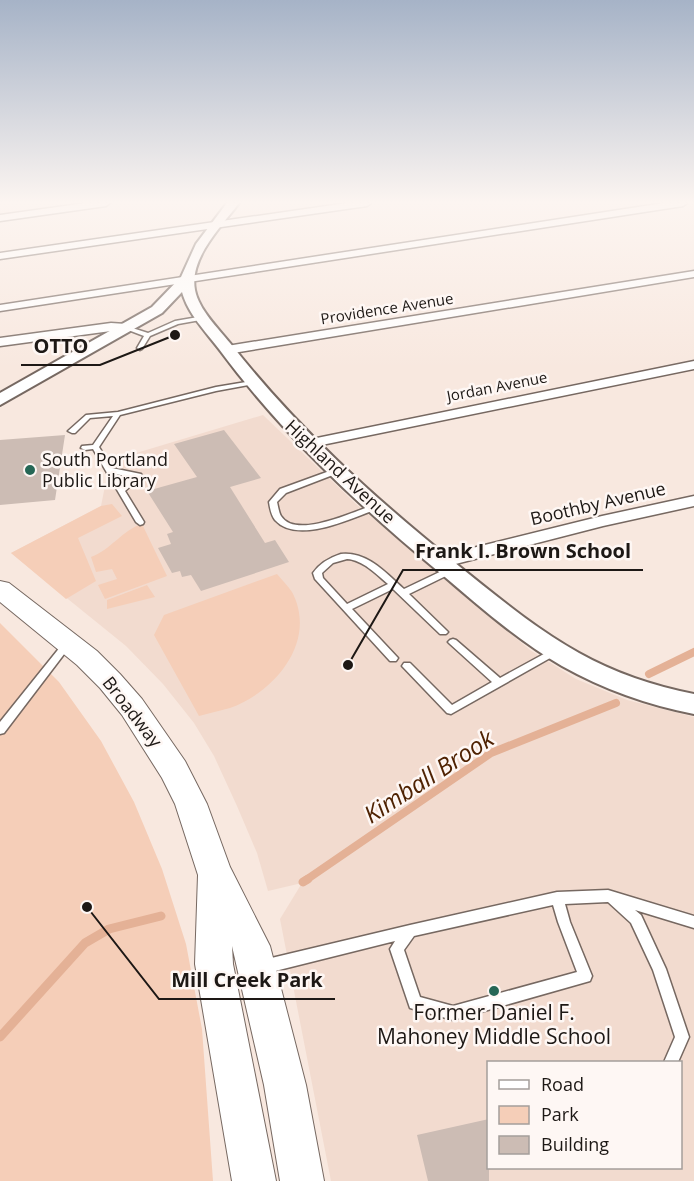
<svg xmlns="http://www.w3.org/2000/svg" width="694" height="1181" font-family="'Open Sans',sans-serif">
<rect width="100%" height="100%" fill="#f8e8df"/>
<path fill="#f2dbcf" fill-rule="evenodd" d="M263,415L356,504L530,650L576,679L627,700L694,717V1181H331L280,919L302,883L268,891L257,853L237,806L214,756L194,723L163,684L126,646L11,553L101,506L108,471L103,463ZM488,1062H680V1168H488Z"/>
<path fill="#f5ceb8" d="M112,504L122,516L78,538L96,581L66,599L11,553L101,506Z
M142,524L167,576L105,599L98,585L117,579L112,569L96,572L91,557C111,550 122,530 142,524Z
M277,574C282,580 288,586 292,592C318,641 275,692 230,708C220,711 209,713 199,716L154,635L164,615Z
M147,585L155,597L107,609V600Z
M0,623L59,682L101,741L134,802L162,869L186,944L202,1029L213,1181H0Z"/>
<g fill="none" stroke-linecap="round" stroke-linejoin="round">
<path stroke="#e4b196" stroke-width="8" d="M649,674L694,652
M306,880L491,753L616,703"/>
<path stroke="#e4b196" stroke-width="9" d="M303,882L308,879
M0,1037L85,943L109,929L161,916"/>
</g>
<path fill="#ccbcb4" d="M224,430L261,478L230,487L265,543L275,540L289,562L201,591L191,575L182,577L180,571L172,573L158,548L171,544L167,534L173,532L147,491L197,477L174,444Z
M65,435L55,500L0,505V440Z
M489,1119V1181H428L417,1135Z"/>
<g fill="none" stroke-linecap="round" stroke-linejoin="round">
<defs>
<path id="service" d="M204,316L207,318L206,319L178,324L150,336L142,349L140,350L137,348L144,336L123,328L126,326L148,333L175,321Z
M252,381L255,383L254,384L216,391L120,415L99,447L112,468L141,474L142,476L125,491L144,522L143,524L140,525L136,522L93,449L85,450L81,448L82,446L93,445L113,416L90,418L75,433H72L68,431L86,415L118,412L216,387ZM115,474L132,477L122,486Z
M335,469H338V473L286,493L277,502C278,506 279,513 281,516C296,540 354,511 374,505L378,507L377,509C352,518 297,545 275,520C271,515 270,508 269,502L280,489Z
M341,554C367,551 386,573 404,589L448,568H454L455,570L454,572L409,594L446,630L448,632L446,634H440L393,589L352,609L398,658L396,661H390L315,579L313,573C320,563 329,558 341,554ZM347,559C363,560 376,574 388,584L347,604L323,578L322,573L333,563Z
M453,639L456,640L500,678L553,649H559L561,651L559,653L451,714L447,713L402,666L404,663H410L452,705L492,682L450,644L448,642L450,640Z
M68,640L71,641L73,643L71,645L4,733L0,734V722L65,641Z
M608,890L694,916V928L635,910L641,915L666,969L689,1037L678,1062H664L675,1037L653,970L631,923L608,902L565,904L570,922L592,976L590,981L453,1020L410,1008L390,949L395,941L263,974L258,972L256,967L258,962L263,960L410,925L557,892ZM553,905L558,922L577,972L453,1006L420,997L404,950L414,936Z"/>
<path id="minor" d="M86,203H110L106,206L0,221V215Z
M347,203H371L367,206L0,259V253Z
M664,203H687L683,206L0,311V305Z
M694,271V277L227,354L221,350L227,346Z
M111,323L126,324L132,328L126,332L111,331L0,346V338Z
M694,361V369L307,448L300,444L307,440Z
M694,496V506L603,526L440,568L434,566L431,562L434,558L440,556L602,516Z"/>
<path id="tertiary" d="M227,203H239C221,227 189,258 195,290C199,310 218,328 230,343C295,426 372,496 454,562C494,594 534,628 579,653C615,673 653,686 694,694V714C648,705 603,689 562,666C517,640 478,605 439,572C358,505 282,434 219,349C206,332 188,314 182,292L162,313L0,405V393L152,307L181,277L196,244Z"/>
<path id="secondary" d="M0,581L9,583L97,651L120,674L142,699L185,761L207,804L230,867L270,946L306,1085L324,1181H280L264,1085L232,946L233,964L276,1181H232L195,964L198,875L175,804L162,778L122,715L100,688L77,665L0,602Z"/>
</defs>
<use href="#service" stroke="#766861" stroke-width="3"/>
<use href="#minor" stroke="#766861" stroke-width="3"/>
<use href="#tertiary" stroke="#766861" stroke-width="4"/>
<use href="#secondary" stroke="#766861" stroke-width="2"/>
<use href="#service" fill="#fff" fill-rule="evenodd"/>
<use href="#minor" fill="#fff" fill-rule="evenodd"/>
<use href="#tertiary" fill="#fff" fill-rule="evenodd"/>
<use href="#secondary" fill="#fff" fill-rule="evenodd"/>
</g>
<linearGradient id="sky" x2="0" y2="1"><stop stop-color="#a6b3c7"/><stop offset="0.55" stop-color="#fcf5f1"/><stop offset="1" stop-color="#fcf5f1" stop-opacity="0"/></linearGradient>
<rect width="694" height="368" fill="url(#sky)"/>
<g fill="#266756" stroke="#fef7f4" stroke-width="2">
<circle cx="30" cy="470" r="6"/>
<circle cx="494" cy="991" r="6"/>
</g>
<g text-anchor="middle" stroke-width="5" stroke-linejoin="round" paint-order="stroke">
<g font-size="15" fill="#1d1815" stroke="#fef7f4">
<text transform="translate(387 309) rotate(-9)" y="5">Providence Avenue</text>
<text transform="translate(497 387) rotate(-11)" y="5">Jordan Avenue</text>
</g>
<g font-size="18" fill="#1d1815" stroke="#fef7f4" text-anchor="start">
<text x="42" y="466">South Portland<tspan x="42" dy="21">Public Library</tspan></text>
</g>
<g font-size="18" fill="#1d1815" stroke="#fef7f4">
<text transform="translate(340 472) rotate(43)" y="6">Highland Avenue</text>
<text transform="translate(598 504) rotate(-13)" y="6">Boothby Avenue</text>
<text transform="translate(132 712) rotate(52)" y="6">Broadway</text>
</g>
<g font-size="21" fill="#1d1815" stroke="#fef7f4">
<text x="494" y="1020">Former Daniel F.<tspan x="494" dy="24">Mahoney Middle School</tspan></text>
</g>
<g font-size="24" font-style="italic" fill="#4f2202" stroke="#fef7f4">
<text transform="translate(429 777) rotate(-33)" y="8">Kimball Brook</text>
</g>
</g>
<path fill="none" stroke="#1d1815" stroke-width="2" d="M175 335L100 365H21M348 665L403 570H643M87 907L159 999H335"/>
<g fill="#1d1815" stroke="#fef7f4" stroke-width="2">
<circle cx="175" cy="335" r="6"/>
<circle cx="348" cy="665" r="6"/>
<circle cx="87" cy="907" r="6"/>
</g>
<g font-size="20" text-anchor="middle" font-weight="bold" fill="#1d1815" stroke="#fef7f4" stroke-width="5" stroke-linejoin="round" paint-order="stroke">
<text x="61" y="353">OTTO</text>
<text x="523" y="558">Frank I. Brown School</text>
<text x="247" y="987">Mill Creek Park</text>
</g>
<rect x="487" y="1061" width="195" height="108" fill="#fef7f4" stroke="#a49e9b" stroke-width="1.5"/>
<rect x="499" y="1080" width="30" height="9" fill="#ffffff" stroke="#a49e9b" stroke-width="1.5"/>
<text x="541" y="1091" font-size="18" fill="#1d1815">Road</text>
<rect x="499" y="1106" width="30" height="18" fill="#f5ceb8" stroke="#a49e9b" stroke-width="1.5"/>
<text x="541" y="1121" font-size="18" fill="#1d1815">Park</text>
<rect x="499" y="1136" width="30" height="18" fill="#ccbcb4" stroke="#a49e9b" stroke-width="1.5"/>
<text x="541" y="1151" font-size="18" fill="#1d1815">Building</text>
</svg>
